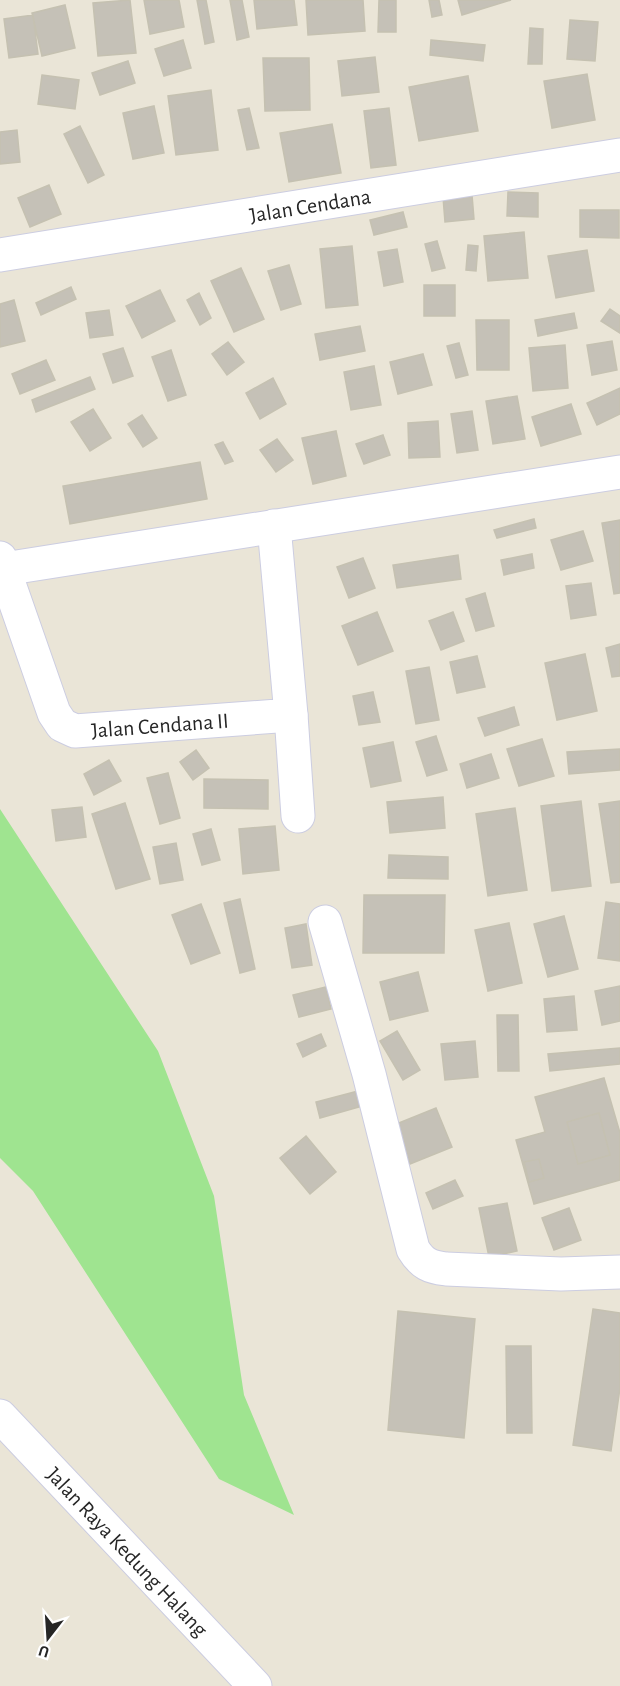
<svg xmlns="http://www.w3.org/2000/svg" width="620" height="1686" font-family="'Alegreya Sans',sans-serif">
<rect width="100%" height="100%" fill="#eae5d7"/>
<path fill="#9fe490" d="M0,809L158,1051L214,1196L244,1395L294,1515L219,1479L33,1191L0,1158Z"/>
<path fill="#c5c1b7" stroke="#c5c1b1" stroke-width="1.5" d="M130,0L136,53L98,56L93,3Z
M144,0H179L184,27L150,34Z
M197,0H206L214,42L205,44Z
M230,0H242L249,37L237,40Z
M254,0H294L297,25L257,29Z
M306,0H363L365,31L308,35Z
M379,0H396V32H378Z
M429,0H439L442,15L432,17Z
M458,0H511L462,15Z
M65,5L75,48L42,56L32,13Z
M33,15L38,54L9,58L4,19Z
M570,20L598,22L595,61L567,59Z
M530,28L543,29L542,64H528Z
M183,40L191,68L164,76L155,49Z
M431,40L485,45L483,61L430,55Z
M375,57L379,92L342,96L338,61Z
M263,58H309L310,110L265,111Z
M128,61L135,83L100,95L92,73Z
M587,74L595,120L552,128L544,81Z
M42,75L79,80L75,109L38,104Z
M468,76L478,131L419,141L409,87Z
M211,90L218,150L176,155L168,96Z
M154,106L164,153L133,159L123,113Z
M249,108L259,148L247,150L238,110Z
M389,108L396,165L371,168L364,111Z
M332,124L341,173L289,182L280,133Z
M80,126L104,175L88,183L64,134Z
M17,130L20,162L0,164V132Z
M49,185L61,214L30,227L18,198Z
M508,192L538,193V217L507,216Z
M472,195L474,219L445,222L443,197Z
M580,210H619V238L580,237Z
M403,212L407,227L374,235L370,220Z
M524,232L528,278L488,281L484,236Z
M437,241L445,268L432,271L425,244Z
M468,245L478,246L476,271L466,270Z
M352,246L358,305L326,308L320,249Z
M397,249L403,282L384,286L378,252Z
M587,250L594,291L556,298L548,256Z
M289,265L301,304L281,310L268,271Z
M241,268L264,319L234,332L211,281Z
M424,285H455V316H424Z
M71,287L76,299L41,315L36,303Z
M160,290L175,321L142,338L126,306Z
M199,293L211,318L200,325L187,300Z
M14,300L25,341L0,347V304Z
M610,309L620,316V333L601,321Z
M109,310L113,335L90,338L86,313Z
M574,313L577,328L538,336L535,320Z
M476,320H509V370H477Z
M360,326L365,351L320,360L315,334Z
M612,341L617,370L592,375L587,345Z
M228,342L244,362L227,375L212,354Z
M459,343L468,375L456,378L447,346Z
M565,345L568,388L533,391L529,348Z
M123,348L133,376L113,383L103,354Z
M171,350L186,395L168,401L152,357Z
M423,354L432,385L398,394L390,362Z
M46,360L55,380L20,394L12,374Z
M374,366L381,405L351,410L344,372Z
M90,377L95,389L36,412L32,400Z
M273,378L286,404L260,419L246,393Z
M620,388V414L597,425L587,403Z
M517,396L525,439L493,444L486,401Z
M571,404L581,434L541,446L532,417Z
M93,409L111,438L90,451L71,422Z
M472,411L478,450L457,453L451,414Z
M142,415L157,438L143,447L128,424Z
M438,421L440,457L409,458L408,423Z
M336,431L346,476L313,484L302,438Z
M383,435L390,455L364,464L356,444Z
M277,439L293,460L276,472L260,450Z
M223,442L233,461L225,464L215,445Z
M200,462L207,499L70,524L63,486Z
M534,519L536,528L497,538L494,530Z
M620,520V593L614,594L602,523Z
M583,531L593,561L561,570L551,540Z
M532,554L534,568L504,575L501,560Z
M458,555L461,579L397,588L393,565Z
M363,558L375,588L349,598L337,567Z
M591,583L596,615L571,619L566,586Z
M485,593L494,626L476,631L466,599Z
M377,612L393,651L358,665L342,626Z
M453,612L464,641L441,650L429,621Z
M620,644V676L612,677L606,648Z
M585,654L597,711L557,720L545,663Z
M477,656L485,687L457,693L450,662Z
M429,667L439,720L416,724L406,671Z
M373,692L380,722L359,725L353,696Z
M514,707L519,725L485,736L478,718Z
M436,736L447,770L427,776L416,742Z
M542,739L554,776L519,786L507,749Z
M393,742L401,781L371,787L363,748Z
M620,749V770L569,774L567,752Z
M196,750L209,768L193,780L180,762Z
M491,754L499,778L467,788L460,764Z
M109,760L121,781L94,795L84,774Z
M168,773L180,818L160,824L147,778Z
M204,779L268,780V809L204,808Z
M443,797L445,828L390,833L387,802Z
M581,801L591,886L552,891L541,806Z
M620,801V882L611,883L599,804Z
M125,803L150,879L116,889L92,814Z
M82,807L86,837L56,841L52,810Z
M515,808L527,890L488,896L476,814Z
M275,826L279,870L243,874L239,829Z
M211,829L220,860L202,865L193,834Z
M176,843L183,880L160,884L153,847Z
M389,855L448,857V879L388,878Z
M364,895H445L444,953H363Z
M240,899L255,969L240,973L224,903Z
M606,902L620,904V961L598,958Z
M201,904L220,953L191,964L172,915Z
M564,916L578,969L548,977L534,924Z
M509,923L522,983L488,991L475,930Z
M306,924L312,965L292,968L285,928Z
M418,972L428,1011L390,1020L380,982Z
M620,986V1021L602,1025L595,991Z
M326,987L331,1009L299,1017L293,995Z
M574,996L577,1030L547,1032L544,999Z
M497,1015H518L519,1071H498Z
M397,1031L420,1070L403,1080L380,1041Z
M321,1034L326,1046L303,1057L297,1044Z
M475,1041L478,1077L445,1080L441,1044Z
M620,1048V1064L550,1071L548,1054Z
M604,1078L620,1133V1180L534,1204L516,1140L545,1132L535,1097Z
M362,1090L366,1105L320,1118L316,1102Z
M436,1108L452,1147L410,1164L394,1125Z
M599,1113L610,1155L578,1164L567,1122Z
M306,1136L336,1172L310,1194L280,1158Z
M539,1159L544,1178L529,1182L524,1162Z
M455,1180L463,1196L433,1209L426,1193Z
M507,1203L517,1251L489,1257L479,1208Z
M569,1208L581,1240L554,1250L542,1218Z
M593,1309L620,1313V1388L611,1451L573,1445Z
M398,1311L475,1319L464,1438L388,1430Z
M506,1346H531L532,1433H507Z"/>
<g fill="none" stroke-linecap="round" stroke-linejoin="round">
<defs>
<g id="minor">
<path id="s1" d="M0,255L620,155"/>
<path id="s2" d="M0,558L54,713L62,725L75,731L291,715L274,526"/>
<path d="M4,569L620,472"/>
<path d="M291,715L298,816"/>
<path d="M325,922L369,1074L413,1249C422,1264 430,1267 446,1269L561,1274L620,1272"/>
</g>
<g id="secondary">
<path id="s3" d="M0,1416L255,1686"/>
</g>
</defs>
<use href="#minor" stroke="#cccde1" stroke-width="35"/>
<use href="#secondary" stroke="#cccde1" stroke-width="35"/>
<use href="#minor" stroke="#fff" stroke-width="33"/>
<use href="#secondary" stroke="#fff" stroke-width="33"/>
</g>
<g text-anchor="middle" stroke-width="4.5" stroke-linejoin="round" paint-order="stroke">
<g font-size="22" fill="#262626" stroke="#fff">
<text dy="8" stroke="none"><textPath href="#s1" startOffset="314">Jalan Cendana</textPath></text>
<text dy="8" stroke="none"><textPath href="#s2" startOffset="278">Jalan Cendana II</textPath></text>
<text dy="8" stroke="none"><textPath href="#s3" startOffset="186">Jalan Raya Kedung Halang</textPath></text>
</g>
</g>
<g transform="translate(48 1638) rotate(197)" stroke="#ffffff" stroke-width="4.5" paint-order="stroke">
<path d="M0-4.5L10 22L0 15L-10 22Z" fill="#262626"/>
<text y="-9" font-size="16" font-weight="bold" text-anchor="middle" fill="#262626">U</text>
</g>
</svg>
